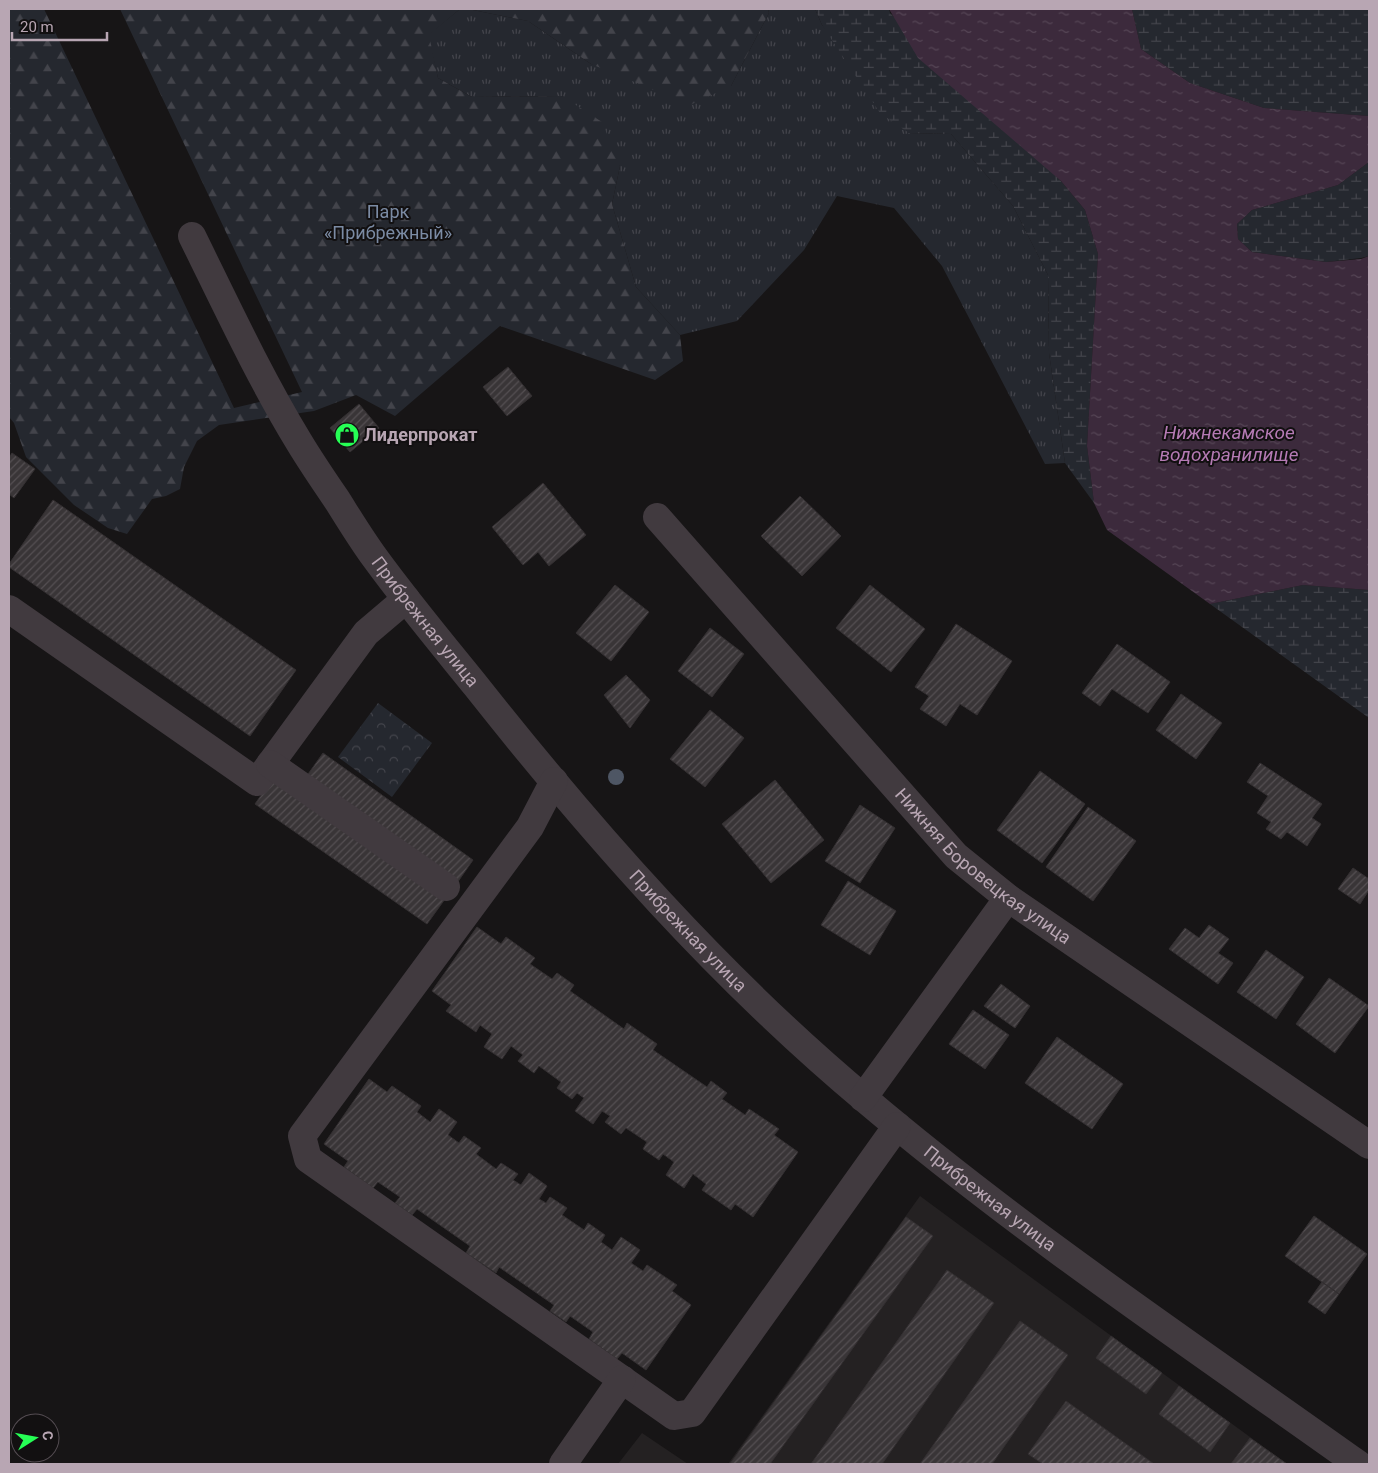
<svg xmlns="http://www.w3.org/2000/svg" width="1378" height="1473" font-family="Roboto,sans-serif">
<defs>
<pattern id="grass-tufts" width="24" height="20" patternUnits="userSpaceOnUse" patternTransform="scale(1.25)"><rect width="24" height="20" fill="#25282f"/><path d="M3 7l-1-3M5 7V3M7 7l1-3M15 17l-1-3M17 17v-4M19 17l1-3" fill="none" stroke="#43444b"/></pattern>
<pattern id="forest-firs" width="22" height="20" patternUnits="userSpaceOnUse" patternTransform="scale(1.25)"><rect width="22" height="20" fill="#25282f"/><path d="M5 1l3.5 6h-7zM16 11l3.5 6h-7z" fill="#43444b"/></pattern>
<pattern id="wetland-marsh" width="20" height="14" patternUnits="userSpaceOnUse" patternTransform="scale(1.25)"><rect width="20" height="14" fill="#25282f"/><path d="M1 5h8M5 5V1M11 12h8M15 12V8" fill="none" stroke="#43444b"/></pattern>
<pattern id="park-crowns" width="20" height="18" patternUnits="userSpaceOnUse" patternTransform="scale(1.25)"><rect width="20" height="18" fill="#25282f"/><path d="M2 6a3 3 0 1 1 6 0M12 15a3 3 0 1 1 6 0" fill="none" stroke="#43444b"/></pattern>
<pattern id="water-ripples" width="26" height="14" patternUnits="userSpaceOnUse" patternTransform="scale(1.25)"><rect width="26" height="14" fill="#3c2a3c"/><path d="M2 4q2-2 4 0t4 0M15 11q2-2 4 0t4 0" fill="none" stroke="#564656"/></pattern>
<pattern id="building-hatch" width="6" height="6" patternUnits="userSpaceOnUse" patternTransform="scale(1.25)"><rect width="6" height="6" fill="#393537"/><path d="M-1 1l2-2M0 6l6-6M5 7l2-2" fill="none" stroke="#544f52"/></pattern>
</defs>
<rect width="100%" height="100%" fill="#171516"/>
<path fill="#242122" d="M920,1196L962,1227L1287,1464H728Z
M642,1433L688,1464H618Z"/>
<path fill="url(#grass-tufts)" d="M460,9H468L528,21L591,64L731,86L769,13L768,9H815L822,25L909,133L951,134L1013,206L1048,275L1049,353L1065,463L1045,464L942,266L894,208L837,196L804,250L737,321L680,335L636,287L612,204L620,166L562,96L472,97L438,78L428,35Z"/>
<path fill="url(#forest-firs)" d="M9,9H44L234,408L302,392L120,9H460L429,35L438,78L472,97L562,96L602,122L620,166L612,204L636,287L680,335L683,361L655,380L500,326L395,416L356,395L314,411L219,425L197,441L184,467L180,489L166,496L152,499L127,534L108,528L74,505L26,457L14,423L9,417Z
M468,9H768L769,13L731,86L690,105L591,64L528,21Z"/>
<path fill="url(#wetland-marsh)" d="M815,9H889L890,13L1061,181L1085,210L1098,254L1087,446L1094,503L1065,463L1049,353L1048,275L1013,206L951,134L909,133L880,113L822,25Z
M1132,9H1369V116L1264,108L1190,83L1141,49Z
M1369,162V256L1361,258L1326,262L1252,252L1238,239L1237,224L1252,210L1338,185Z
M1303,585L1369,590V718L1210,604Z"/>
<path fill="url(#park-crowns)" d="M378,703L432,743L392,797L338,757Z"/>
<path fill="url(#water-ripples)" d="M889,9H1132L1141,49L1190,83L1264,108L1369,116V162L1338,185L1252,210L1237,224L1238,239L1252,252L1326,262L1361,259L1369,256V590L1303,585L1210,604L1107,530L1094,503L1087,446L1098,254L1085,210L1061,181L918,58Z"/>
<path fill="url(#building-hatch)" stroke="#332f31" d="M508,367L532,396L507,416L483,387Z
M359,404L379,428L350,452L330,428Z
M12,453L35,469L14,498L9,494V458Z
M543,483L586,535L549,566L538,552L523,565L492,527Z
M800,496L841,536L802,576L761,536Z
M53,500L296,670L250,736L9,567V564Z
M615,585L649,612L611,661L576,633Z
M870,585L925,629L891,672L836,628Z
M956,624L1012,661L977,715L960,704L946,726L920,709L929,696L915,687Z
M710,628L744,654L712,697L678,671Z
M1117,644L1170,682L1148,713L1112,689L1100,706L1082,693Z
M626,675L650,700L630,728L604,695Z
M1181,694L1222,723L1196,759L1156,730Z
M710,710L744,738L705,787L670,759Z
M323,753L473,860L457,883L306,777Z
M1260,763L1322,804L1312,818L1321,824L1307,846L1287,832L1281,839L1266,829L1271,822L1257,813L1268,796L1247,782Z
M1040,771L1085,804L1042,863L997,830Z
M273,778L445,899L427,924L255,804Z
M775,780L824,840L771,883L722,824Z
M860,805L895,828L860,883L825,861Z
M1088,807L1136,841L1093,901L1046,867Z
M1353,868L1369,879V890L1360,904L1338,889Z
M848,881L896,911L870,955L821,925Z
M1209,925L1229,939L1218,953L1233,963L1218,984L1169,949L1185,928L1199,938Z
M477,927L501,944L506,937L535,958L530,964L552,979L557,973L574,985L570,991L624,1029L627,1023L657,1044L653,1050L707,1087L711,1081L727,1093L722,1099L745,1115L749,1109L779,1129L774,1135L798,1152L753,1217L735,1204L731,1210L702,1190L706,1184L693,1174L684,1188L666,1175L674,1162L663,1154L659,1160L643,1149L647,1142L626,1128L621,1134L605,1122L610,1116L602,1111L593,1124L575,1111L584,1098L577,1093L572,1099L557,1088L561,1082L539,1066L534,1073L518,1061L523,1055L511,1046L502,1059L484,1047L492,1034L480,1025L476,1032L446,1011L451,1005L432,991Z
M1266,950L1304,977L1276,1019L1237,992Z
M1329,978L1369,1006L1335,1053L1296,1024Z
M1001,984L1030,1006L1015,1028L984,1006Z
M973,1010L1009,1035L985,1069L949,1044Z
M1057,1037L1123,1084L1092,1129L1025,1083Z
M369,1079L387,1092L392,1086L421,1106L417,1112L430,1122L439,1109L457,1122L448,1135L459,1143L464,1136L481,1148L476,1154L496,1169L501,1163L518,1174L513,1180L521,1185L529,1173L547,1186L539,1199L546,1203L550,1197L567,1208L562,1215L584,1230L588,1223L605,1235L601,1242L612,1250L621,1237L640,1250L631,1263L643,1271L647,1265L677,1285L672,1291L691,1305L646,1370L622,1353L617,1359L589,1339L593,1332L570,1316L566,1322L550,1311L554,1305L499,1267L496,1273L466,1253L470,1246L417,1209L412,1215L395,1203L400,1197L378,1182L373,1188L344,1167L348,1161L324,1144Z
M1314,1216L1367,1254L1339,1294L1285,1256Z
M906,1217L933,1236L770,1464H730Z
M947,1270L994,1303L882,1464H811Z
M1322,1282L1339,1294L1325,1314L1308,1302Z
M1020,1321L1068,1355L992,1464H920Z
M1111,1336L1162,1373L1146,1394L1096,1358Z
M1179,1386L1230,1423L1210,1452L1159,1414Z
M1066,1401L1154,1464H1043L1028,1454Z
M1250,1438L1287,1464H1231Z"/>
<g fill="none" stroke-linecap="round" stroke-linejoin="round">
<g stroke="#413a3f" stroke-width="28">
<path id="s1" d="M192,236C226,305 259,376 299,442C311,462 324,481 337,500C349,519 361,539 375,558C407,602 442,644 476,686C594,835 720,978 866,1100C1022,1232 1191,1345 1358,1464"/>
<path id="s2" d="M657,517L956,856L1008,898L1369,1145"/>
<path d="M9,609L257,782L366,633L406,599"/>
<path d="M270,764L446,887"/>
<path d="M554,781L530,827L302,1136L308,1159L674,1416L692,1413L897,1126"/>
<path d="M863,1098L1008,898"/>
<path d="M563,1464L622,1379"/>
</g>
</g>
<circle fill="#4e5664" cx="616" cy="777" r="8"/>
<defs>
<symbol id="shop-disc" viewBox="-11 -11 22 22"><circle r="9.5" fill="#26fe55" stroke="#121011"/><path d="M-5-2.5h2.3a2.7 3.5 0 0 1 5.4 0H5L5.5 6h-11ZM-1.5-2.5h3a1.5 2.3 0 0 0-3 0Z" fill="#111"/></symbol>
</defs>
<g fill-rule="evenodd">
<use href="#shop-disc" x="333" y="421" width="28" height="28"/>
</g>
<g text-anchor="middle" stroke-width="4" stroke-linejoin="round" paint-order="stroke">
<g font-size="18" fill="#7b8ba4" stroke="#121011">
<text x="388" y="218">Парк<tspan x="388" dy="21">«Прибрежный»</tspan></text>
</g>
<g font-size="18" font-weight="bold" fill="#b8a6b3" stroke="#121011" text-anchor="start">
<text x="364" y="441">Лидерпрокат</text>
</g>
<g font-size="18" fill="#b8a6b3" stroke="#121011">
<text dy="6" stroke="none"><textPath href="#s1" startOffset="452">Прибрежная улица</textPath></text>
<text dy="6" stroke="none"><textPath href="#s2" startOffset="479">Нижняя Боровецкая улица</textPath></text>
<text dy="6" stroke="none"><textPath href="#s1" startOffset="858">Прибрежная улица</textPath></text>
<text dy="6" stroke="none"><textPath href="#s1" startOffset="1262">Прибрежная улица</textPath></text>
</g>
<g font-size="19" font-style="italic" fill="#b57ab4" stroke="#121011">
<text x="1229" y="439">Нижнекамское<tspan x="1229" dy="22">водохранилище</tspan></text>
</g>
</g>
<rect width="1378" height="1473" fill="none" stroke="#b8a6b3" stroke-width="20"/>
<g transform="translate(35 1438) rotate(79)"><circle r="24" fill="#121011" stroke="#544c52"/>
<path d="M0-4L9 19L0 12L-9 19Z" fill="#26fe55"/>
<text y="-8" font-size="14" font-weight="bold" text-anchor="middle" fill="#b8a6b3">С</text>
</g>
<path d="M12 32v8h95v-8" fill="none" stroke="#b8a6b3" stroke-width="2.5"/>
<text x="20" y="32" font-size="15" fill="#b8a6b3" stroke="#121011" stroke-width="4" paint-order="stroke">20 m</text>
</svg>
